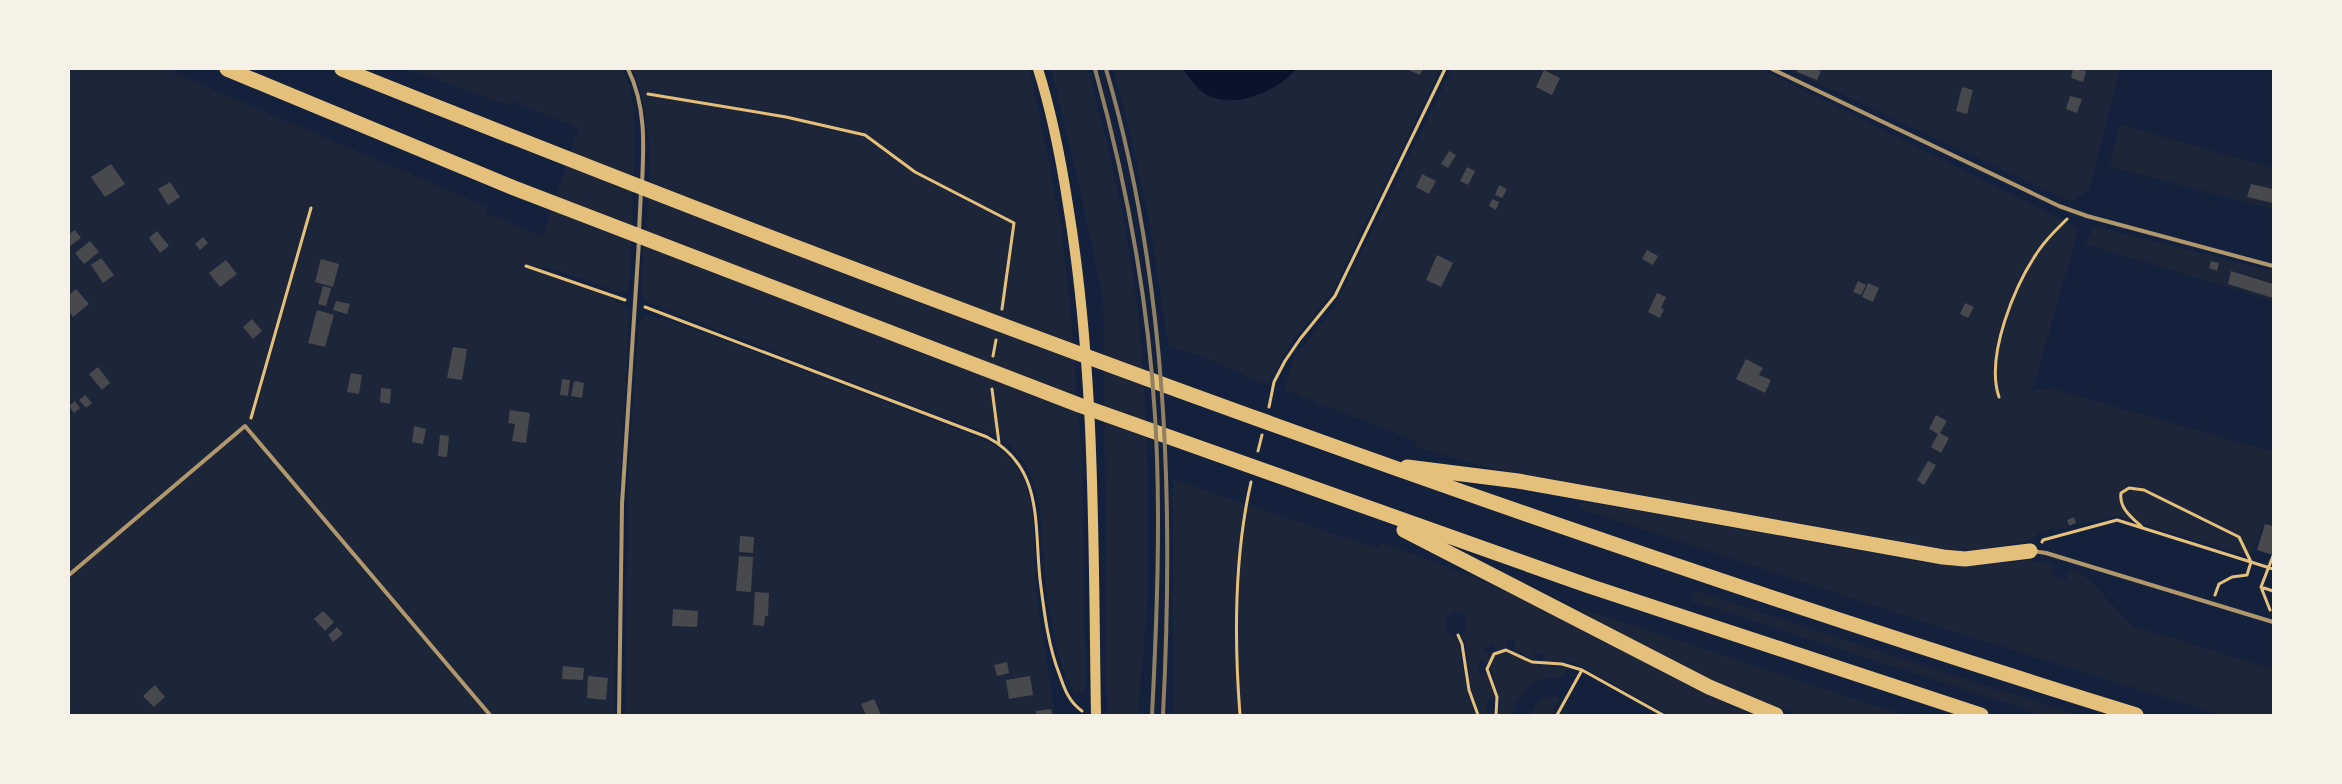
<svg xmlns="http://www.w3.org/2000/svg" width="2342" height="784" font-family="Mulish,sans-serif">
<rect width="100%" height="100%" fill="#14213d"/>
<path fill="#1d2539" d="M69,69H165L488,207L486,213L543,237L578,128L511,101L509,106L408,69H621L630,86L633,103L635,150L629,287L626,292L621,293L554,269L542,268L546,275L604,294L627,307L629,315L619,502L614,715H69Z
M632,69H1028L1033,83L1061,225L1070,305L1082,459L1086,688L1084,692L1075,694C1054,660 1046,594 1043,553C1041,524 1042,494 1027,468C1020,456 1012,447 1003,438L881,394L645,301L642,295V275C646,207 661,133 632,69Z
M1051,69H1088C1103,128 1119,188 1129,249C1147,355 1149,465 1148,572C1148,620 1141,668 1138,715H1107L1103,298L1074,162Z
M1113,69H1440L1332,293L1293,340L1267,385L1201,356L1168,346L1150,226L1132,141Z
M1452,69H1761L2079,228L2032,391L2050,388L2273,452V526L2264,523L2255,550L2247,556L2116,516L2078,525L2074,516L2066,520L2068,527L2040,532L2034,539L1991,548L1966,551L1943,549L1490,468L1414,447L1416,441L1284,390L1293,359L1334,308Z
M1788,69H2120L2089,190L2071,202Z
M2119,124L2273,168V209L2110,167Z
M2094,226L2273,271V301L2085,244Z
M645,315L664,319L697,330L969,434C991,443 1010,453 1021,475C1039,510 1032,550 1036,587C1041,630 1049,673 1055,715H625L628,478L639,322Z
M1173,479L1378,549L1380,542C1445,565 1508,590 1569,621C1630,653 1690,691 1755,715H1669L1583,667L1571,662H1543L1544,655L1535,652L1533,659L1515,650V640L1505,641V649L1498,651L1492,643L1484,649L1490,656L1487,663L1480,661L1476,671L1488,675L1495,700L1488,699L1486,710L1494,713V715H1480L1472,690L1465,642L1461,636L1466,629L1467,618L1464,614L1454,612L1445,618V628L1459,643L1464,677L1475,715H1173Z
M1580,503H1594L1932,564L1973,566L2029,560L2055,565L2052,576L2065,580L2069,569L2077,571L2089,580L2133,626L2273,669V715H2221L1948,630L1578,508Z
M1695,591L2077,715H2043L1691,601Z
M1583,609L1904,715H1800L1765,704L1732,692L1625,636L1587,615Z
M1507,652L1533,664L1567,668L1563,677L1540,680L1526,687L1511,715H1498L1499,700L1490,664L1496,655Z
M1548,696L1560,698L1551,715H1531L1537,702Z"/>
<path fill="#0b132b" d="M1183,69H1296C1278,91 1234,110 1207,95C1196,88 1190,79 1183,69Z"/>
<path fill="#48494c" d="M1406,69H1423L1420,75Z
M1798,69H1815L1821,71L1817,80L1797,72Z
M2073,69L2086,71L2083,82L2071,78Z
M1544,70L1560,78L1552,95L1536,87Z
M1962,87L1973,90L1967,114L1956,111Z
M2070,96L2082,99L2077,113L2066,109Z
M1449,151L1456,155L1448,168L1441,164Z
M111,164L125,184L105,197L91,177Z
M1467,167L1475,171L1468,185L1460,181Z
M1422,174L1436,181L1429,194L1416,187Z
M170,182L180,197L168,205L158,189Z
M2251,184L2273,189V203L2247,197Z
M1499,185L1507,189L1502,198L1495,195Z
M1492,199L1499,202L1496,210L1489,206Z
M75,230L81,238L70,246L69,234Z
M157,231L169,246L160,253L149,238Z
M203,237L208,243L200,250L195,244Z
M90,241L99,252L84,264L75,253Z
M1647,250L1658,256L1653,265L1642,259Z
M1437,255L1453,263L1441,287L1426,280Z
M101,258L114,275L103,283L91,265Z
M321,259L339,264L333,287L315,282Z
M226,260L237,274L220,287L209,273Z
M2211,261L2219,263L2217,271L2209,268Z
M2231,271L2273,284V298L2228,284Z
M1858,281L1866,285L1861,295L1853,292Z
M1868,283L1879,288L1873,302L1862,297Z
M323,286L331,288L326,306L318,304Z
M76,289L89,304L73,317L69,311V295Z
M1657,293L1666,297L1661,308L1664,309L1660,318L1648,312Z
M336,301L350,304L347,314L333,310Z
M1965,303L1974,307L1968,318L1960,314Z
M317,310L334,315L325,347L308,343Z
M252,319L262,331L253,339L243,327Z
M453,347L467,349L462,380L447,378Z
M1746,359L1763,368L1759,375L1771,380L1765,393L1736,379Z
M98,367L110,383L102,390L89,374Z
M351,373L362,375L359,394L347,392Z
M562,379L570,380L568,396L560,395Z
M574,381L584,383L582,398L571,396Z
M381,388L391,389L390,404L380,402Z
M85,395L92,403L86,408L79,400Z
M75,401L80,408L74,413L69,406Z
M510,410L530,413L526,443L512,441L515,424L508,423Z
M1936,415L1947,421L1940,433L1949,438L1941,453L1931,447L1938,434L1929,429Z
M414,426L426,429L423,444L412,442Z
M440,435L449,436L447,457L438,456Z
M1928,461L1936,465L1924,485L1917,480Z
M2074,517L2076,523L2069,526L2067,520Z
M2265,524L2273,526V555L2257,550Z
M740,536L754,537L753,553L739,552Z
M739,556L753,557L751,592L736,591Z
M755,592L769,593L768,616H765L764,626L753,625Z
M673,609L698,611L697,627L672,626Z
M323,611L334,622L325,631L314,619Z
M337,627L343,634L333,642L328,635Z
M1007,662L1009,673L997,676L994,665Z
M563,666L584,668L583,680L562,679Z
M588,676L608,678L606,700L587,698Z
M1030,676L1033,695L1009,699L1006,680Z
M155,685L165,697L154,707L143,696Z
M874,699L881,715H866L861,704Z
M1051,709L1052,715H1036V711Z"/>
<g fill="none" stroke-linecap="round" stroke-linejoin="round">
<path stroke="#e5c07b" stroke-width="3" d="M648,94L786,117L865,135L915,172L1014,223L1002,309
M526,266L625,300
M645,307L987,437C1044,467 1034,525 1040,579C1044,611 1048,646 1060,676C1065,690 1069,702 1082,711
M993,356L996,340
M992,389L999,443
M1999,397C1985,356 2015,284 2039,250C2047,238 2057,229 2067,219
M1269,407L1274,382L1285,361L1300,339L1335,296L1445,69
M251,418L311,208
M1258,451L1262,435
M2142,527C2131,517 2119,508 2121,493L2129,488L2144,490L2239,537L2251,562L2273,569
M2042,542L2043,540L2117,520L2251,562L2247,575L2232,577L2219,584L2215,595
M2261,587L2273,591
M2270,610L2261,587L2273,556
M1458,635L1462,644L1469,690L1478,715
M1240,715C1234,638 1234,557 1251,482
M1496,715L1497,697L1487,669L1494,654L1506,650L1532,662L1562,664L1582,670L1663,715
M1557,715L1582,670"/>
<path stroke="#b1986c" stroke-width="4" d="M628,69C646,106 644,144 642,184
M1772,69L2059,206L2087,216L2273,266
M639,231L641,191
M2033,551L2046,553L2273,622
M69,575L245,426L490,715
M619,715L622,504L639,241"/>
<path stroke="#e5c07b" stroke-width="10" d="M1038,69C1052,113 1061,160 1068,205C1096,374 1093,545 1096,715"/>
<path stroke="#e5c07b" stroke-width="15" d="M227,69L514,188L1079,405L1589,586L1981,715
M342,69C933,306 1529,526 2136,715
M1407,467L1518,481L1943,557L1965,559L2030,551
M1404,530L1709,687L1776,715"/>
<path stroke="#918062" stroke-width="4" d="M1095,69C1126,181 1148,299 1155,416C1161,512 1157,618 1152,715
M1106,69C1167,278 1174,498 1163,715"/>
</g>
<rect width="2342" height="784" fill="none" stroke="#f6f1e7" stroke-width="140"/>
</svg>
